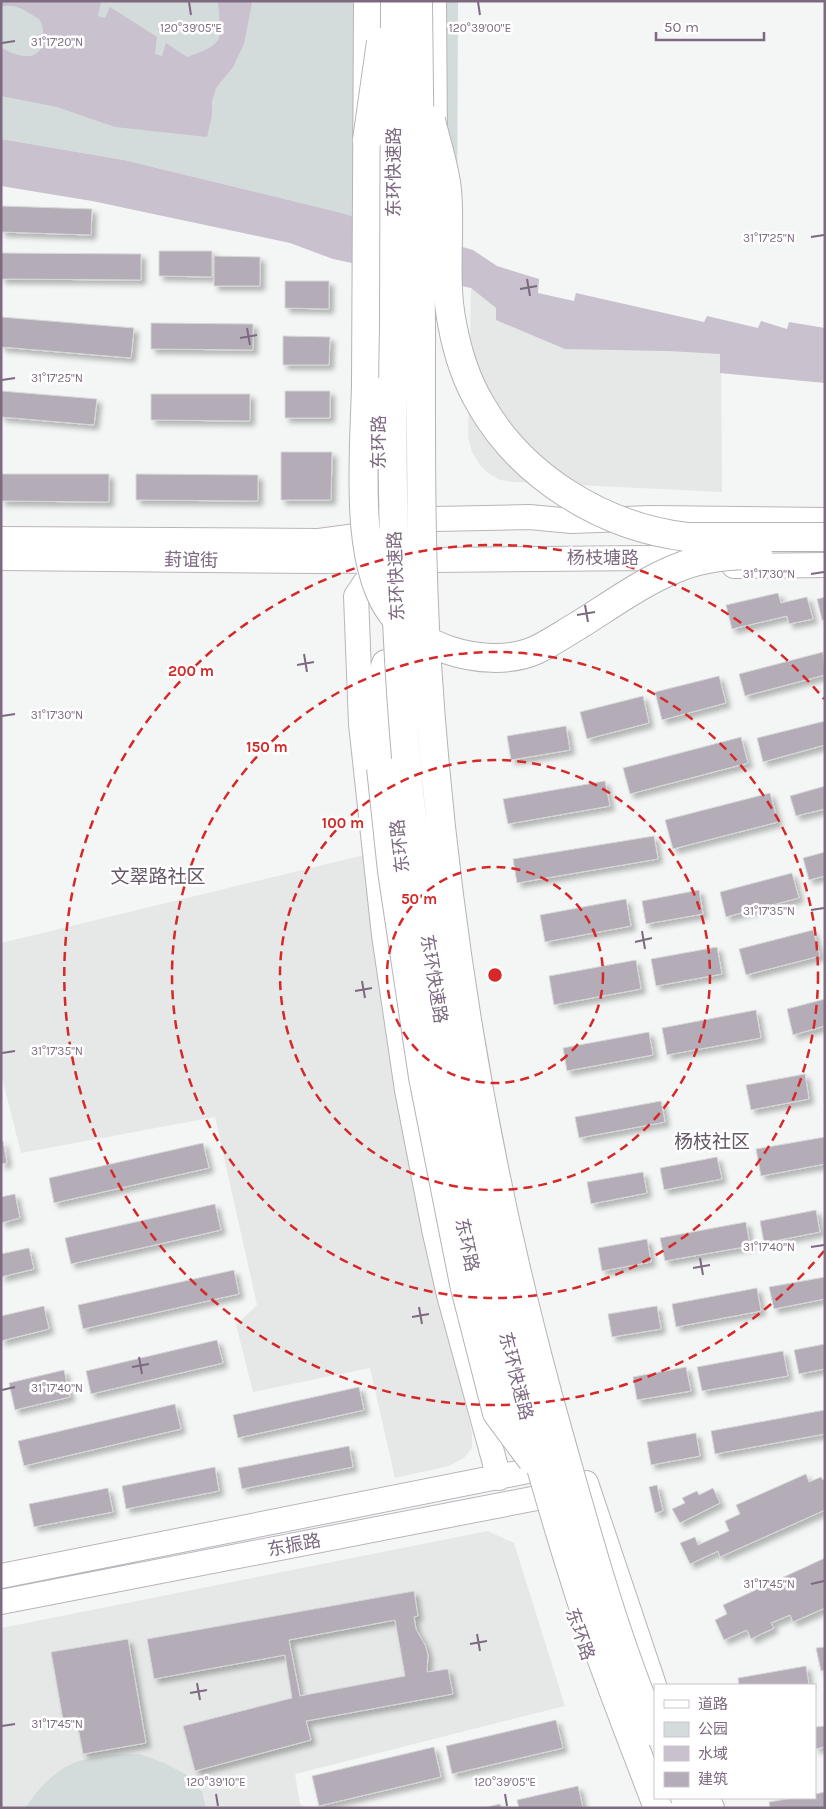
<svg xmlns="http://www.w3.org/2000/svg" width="826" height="1809" font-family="Karla,'Noto Sans SC',sans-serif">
<defs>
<filter id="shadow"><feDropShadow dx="4.5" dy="4.5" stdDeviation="2.5" flood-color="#0004"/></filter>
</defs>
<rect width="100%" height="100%" fill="#f4f6f5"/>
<path fill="#e6e7e7" d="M471,288L496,308L667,351L721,354L722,492L514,482L500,480L489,474L480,465L472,452L468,437Z
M364,855L379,985L397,1078L472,1433V1448L464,1458L449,1466L395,1478L370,1368L253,1392L236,1325L257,1305L215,1117L21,1153L1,1074V943Z
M488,1531L514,1543L565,1706L295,1774L300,1804L307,1808H1V1628Z"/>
<path fill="#d4dbdb" d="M1,1H458L457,245L342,213L124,160L1,139Z
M115,1754H140L164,1763L187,1775L202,1792L206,1808H26C33,1794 54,1772 68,1766C82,1758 99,1757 115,1754Z"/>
<path fill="#c9c1cd" d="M1,1H101L98,16L105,18L110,7L157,37L155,54L162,56L166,43L187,57C227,43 221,40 218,1H252V3L244,44L233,67L216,88L212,101V115L207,137L115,127L57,107L1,96V47C9,53 31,62 39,51C41,48 42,42 42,39C44,31 43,25 39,19C27,12 16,2 1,7Z
M1,139L124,160L342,213L473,250L497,266L539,279L538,293L574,301L576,293L704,322L707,316L758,328L761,321L787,329L789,322L825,328V383L720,373V354L667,351L565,349L496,320V308L471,288L333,259L290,243L92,201L1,186Z"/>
<path fill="#b4acb7" stroke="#d6d8d7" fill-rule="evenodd" filter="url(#shadow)" d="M1,206L92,209L91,235L1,232Z
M159,251H212V277L159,276Z
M1,253L141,254V280L1,279Z
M214,256L260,257V286H214Z
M285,281H329V309L285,308Z
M1,317L134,328L131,358L1,347Z
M151,323L253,324V350L151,349Z
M283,336L330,337L329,365H283Z
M1,391L97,399L94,425L1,417Z
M285,391H330V418H285Z
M151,394H250V421L151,420Z
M281,452H332L331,500H281Z
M1,474H109V502L1,501Z
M136,474L258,475V501L136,500Z
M778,593L781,603L807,597L813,619L789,624L787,616L732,629L726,605Z
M825,597V620H822L817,599Z
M823,652L825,675L745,696L739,674Z
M719,676L726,703L662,720L655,692Z
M643,696L649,723L587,739L580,712Z
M825,721V745L763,762L757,738Z
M566,726L570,750L511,760L507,736Z
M741,737L748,763L630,794L623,768Z
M605,781L610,806L508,824L503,799Z
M825,786V809L796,816L790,796Z
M770,793L778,822L673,849L665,820Z
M654,836L658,859L517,883L513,859Z
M825,852V876L809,880L803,858Z
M792,873L799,898L726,917L720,892Z
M699,890L703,914L646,924L642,901Z
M626,899L631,926L545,942L540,915Z
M813,930L820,956L746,975L739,949Z
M717,947L722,974L656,986L651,959Z
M636,960L641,989L554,1005L549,976Z
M825,999V1026L793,1035L787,1009Z
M756,1010L761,1038L667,1055L662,1028Z
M649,1032L653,1055L567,1071L563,1048Z
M805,1074L809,1099L751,1110L746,1085Z
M661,1101L665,1122L579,1138L575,1117Z
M825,1137V1164L761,1176L756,1149Z
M1,1141H3L7,1163L1,1164Z
M203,1143L209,1168L54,1203L49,1178Z
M717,1157L722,1179L664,1190L660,1168Z
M643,1172L647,1193L591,1204L587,1182Z
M15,1194L20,1218L1,1223V1197Z
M215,1204L221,1230L71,1264L65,1238Z
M816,1210L820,1232L764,1243L760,1221Z
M746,1222L750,1246L665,1261L660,1238Z
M647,1239L651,1262L602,1271L598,1248Z
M29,1248L34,1269L1,1277V1254Z
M234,1270L239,1294L83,1329L78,1305Z
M825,1277V1299L774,1309L769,1287Z
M757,1288L761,1311L676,1327L672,1304Z
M44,1306L49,1329L1,1341V1316Z
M657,1306L661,1329L612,1337L608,1314Z
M217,1340L223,1363L91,1394L86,1371Z
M825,1344V1369L799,1374L794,1350Z
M783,1351L788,1376L702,1391L697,1367Z
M686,1367L691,1391L637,1400L633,1377Z
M64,1370L70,1397L15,1410L9,1383Z
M359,1387L364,1410L238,1438L233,1415Z
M175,1404L181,1429L24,1466L18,1441Z
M825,1410V1434L715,1454L711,1431Z
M696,1433L700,1456L651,1465L647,1442Z
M349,1446L353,1467L242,1489L238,1468Z
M215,1467L219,1491L126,1509L122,1486Z
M806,1474L809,1482L821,1477L823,1480L825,1479V1510L720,1557L718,1551L690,1564L680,1543L695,1537L698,1545L729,1531L725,1521L740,1514L736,1505Z
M657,1485L663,1511L655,1513L649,1487Z
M108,1488L113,1512L34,1527L29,1504Z
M713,1488L720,1503L680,1523L672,1509L685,1503L682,1498L697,1491L699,1495Z
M825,1558V1608L793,1622L790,1615L771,1623L774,1628L751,1639L747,1630L724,1640L715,1620L727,1614L723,1605Z
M414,1591L418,1616L414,1617L416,1629L425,1645L428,1655L427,1672L448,1669L453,1694L306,1721L311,1740L195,1771L183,1726L292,1698L285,1655L154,1679L147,1639ZM395,1620L405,1676L300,1696L289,1640Z
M128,1639L146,1743L83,1754L76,1717L63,1720L51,1652Z
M825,1647V1670L821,1671L816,1648Z
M806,1666L809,1685H739L738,1678Z
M556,1720L563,1748L452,1774L446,1746Z
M825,1726V1747L815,1749V1727Z
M434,1747L441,1777L319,1806L312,1776Z
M578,1786L583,1808H519L517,1800Z
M825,1792V1808H770L769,1802L793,1798H815V1794Z
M500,1804L501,1808H483Z"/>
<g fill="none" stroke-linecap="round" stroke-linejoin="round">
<defs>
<path id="major" d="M434,1L435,140
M379,387V544
M1,539L319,541L378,533L434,519L529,517L572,521L651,518L825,520
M1,558L319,561L652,558L696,563
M380,561L356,596L361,724L384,935L407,1090L434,1229L449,1295L499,1478
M734,566L825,565
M493,1347L513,1416
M586,1483L655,1688
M1,1576L558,1465
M1,1602L537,1498L568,1490"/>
<path id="highway" d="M366,384L368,1
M381,768L377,691L386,664
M683,1798L687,1808
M704,1798L710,1808"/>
</defs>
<use href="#major" stroke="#b9b4bb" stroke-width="26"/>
<use href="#highway" stroke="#b7b2b8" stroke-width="30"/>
<use href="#major" stroke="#fff" stroke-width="24"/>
<use href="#highway" stroke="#fff" stroke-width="28"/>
<defs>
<path id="highway-bridge" d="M395,1C395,109 394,217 394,325C393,380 392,436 393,491C395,617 402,745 418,870C448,1118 505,1362 581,1600C604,1670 632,1739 658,1808
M418,1C419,110 421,219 421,328C421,440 420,552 427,664C444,929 489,1191 562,1446C589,1542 616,1640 655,1732
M431,120C436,142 445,168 447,190C451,234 443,279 452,323C457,351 466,380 481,405C523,478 604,527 687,537H825
M367,140L381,42
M366,384C365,447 352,566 394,616C408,633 427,642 448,650C475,659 509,662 536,650C551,643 565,633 579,625C611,605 642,582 677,568C703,557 730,555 758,555
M381,768L392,871L423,1077L464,1284L497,1413L532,1460"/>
</defs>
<use href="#highway-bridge" stroke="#b7b2b8" stroke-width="30" stroke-linecap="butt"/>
<use href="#highway-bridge" stroke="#fff" stroke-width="28"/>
</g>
<path fill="none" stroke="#7d6a81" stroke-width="2" d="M189,2L191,15M478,2L480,15M2,43L15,41M811,237L824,235M527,279L530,296M520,289L537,286M247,328L250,345M240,338L257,335M2,380L15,378M811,574L824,572M585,605L588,622M577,615L595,612M304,654L307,672M297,665L314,662M2,716L15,714M811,910L824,908M642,931L645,949M635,942L652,938M362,981L365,998M355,991L372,988M2,1053L15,1051M811,1247L824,1245M700,1258L703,1275M693,1268L710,1265M419,1307L422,1324M412,1317L429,1314M139,1357L142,1374M132,1367L149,1364M2,1390L15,1387M811,1584L824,1581M477,1634L480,1651M470,1644L487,1641M197,1683L200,1700M190,1693L207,1690M2,1726L15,1724M216,1794L218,1806M505,1794L507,1806"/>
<g fill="none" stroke="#d62828" stroke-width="2.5" stroke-dasharray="9 6">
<circle cx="495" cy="975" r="108"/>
<circle cx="495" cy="975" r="215"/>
<circle cx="495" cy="975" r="323"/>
<path d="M824 1251A430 430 0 1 1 824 699"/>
</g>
<g text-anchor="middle" stroke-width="5" stroke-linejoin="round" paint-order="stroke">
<g font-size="18" fill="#7d6a81" stroke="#fff">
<text transform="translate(394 172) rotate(-90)" y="6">东环快速路</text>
<text transform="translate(379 442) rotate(-90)" y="6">东环路</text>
<text x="603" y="564">杨枝塘路</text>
<text transform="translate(191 560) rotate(1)" y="6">葑谊街</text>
<text transform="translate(396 576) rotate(-92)" y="6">东环快速路</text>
<text transform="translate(400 846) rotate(-96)" y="6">东环路</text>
<text transform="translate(434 979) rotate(81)" y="6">东环快速路</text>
<text transform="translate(467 1245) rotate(78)" y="6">东环路</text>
<text transform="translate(516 1376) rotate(76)" y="6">东环快速路</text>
<text transform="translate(294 1545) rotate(-11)" y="6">东振路</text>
<text transform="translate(580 1634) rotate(71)" y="6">东环路</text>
</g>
<g font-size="19" fill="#645667" stroke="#fff">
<text x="158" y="883">文翠路社区</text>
<text x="712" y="1148">杨枝社区</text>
</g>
</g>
<g font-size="12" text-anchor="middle" fill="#7d6a81" stroke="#fff" stroke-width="5" stroke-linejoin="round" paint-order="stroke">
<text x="191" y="32">120°39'05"E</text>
<text x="480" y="32">120°39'00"E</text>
<text x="57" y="46">31°17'20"N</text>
<text x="769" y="242">31°17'25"N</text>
<text x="57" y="382">31°17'25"N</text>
<text x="769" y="578">31°17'30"N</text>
<text x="57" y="719">31°17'30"N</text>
<text x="769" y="915">31°17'35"N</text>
<text x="57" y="1055">31°17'35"N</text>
<text x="769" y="1251">31°17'40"N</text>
<text x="57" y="1392">31°17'40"N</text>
<text x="769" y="1588">31°17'45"N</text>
<text x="57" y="1728">31°17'45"N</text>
<text x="216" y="1786">120°39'10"E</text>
<text x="505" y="1786">120°39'05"E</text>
</g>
<circle cx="495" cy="975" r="8" fill="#d62828" stroke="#fff" stroke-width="2.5"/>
<g font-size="15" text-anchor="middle" font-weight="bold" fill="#d62828" stroke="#fff" stroke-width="5" stroke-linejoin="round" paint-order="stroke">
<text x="191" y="676">200 m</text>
<text x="267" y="752">150 m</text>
<text x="343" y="828">100 m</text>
<text x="419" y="904">50 m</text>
</g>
<rect width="826" height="1809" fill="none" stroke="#7d6a81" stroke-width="5"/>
<rect x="654" y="1684" width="162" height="115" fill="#ffffff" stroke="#cbc3cd"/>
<rect x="664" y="1700" width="25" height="8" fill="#ffffff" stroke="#cbc3cd"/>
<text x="698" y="1709" font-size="15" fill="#7d6a81">道路</text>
<rect x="664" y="1722" width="25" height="15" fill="#d4dbdb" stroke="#cbc3cd"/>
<text x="698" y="1734" font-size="15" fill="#7d6a81">公园</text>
<rect x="664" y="1746" width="25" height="15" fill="#c9c1cd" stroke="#cbc3cd"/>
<text x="698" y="1759" font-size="15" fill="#7d6a81">水域</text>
<rect x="664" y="1772" width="25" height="15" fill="#b4acb7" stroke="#cbc3cd"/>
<text x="698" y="1784" font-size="15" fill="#7d6a81">建筑</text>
<path d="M656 32v8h108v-8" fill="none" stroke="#7d6a81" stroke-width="2.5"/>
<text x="664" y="32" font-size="15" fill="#7d6a81" stroke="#ffffff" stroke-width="4" paint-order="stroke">50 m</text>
</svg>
